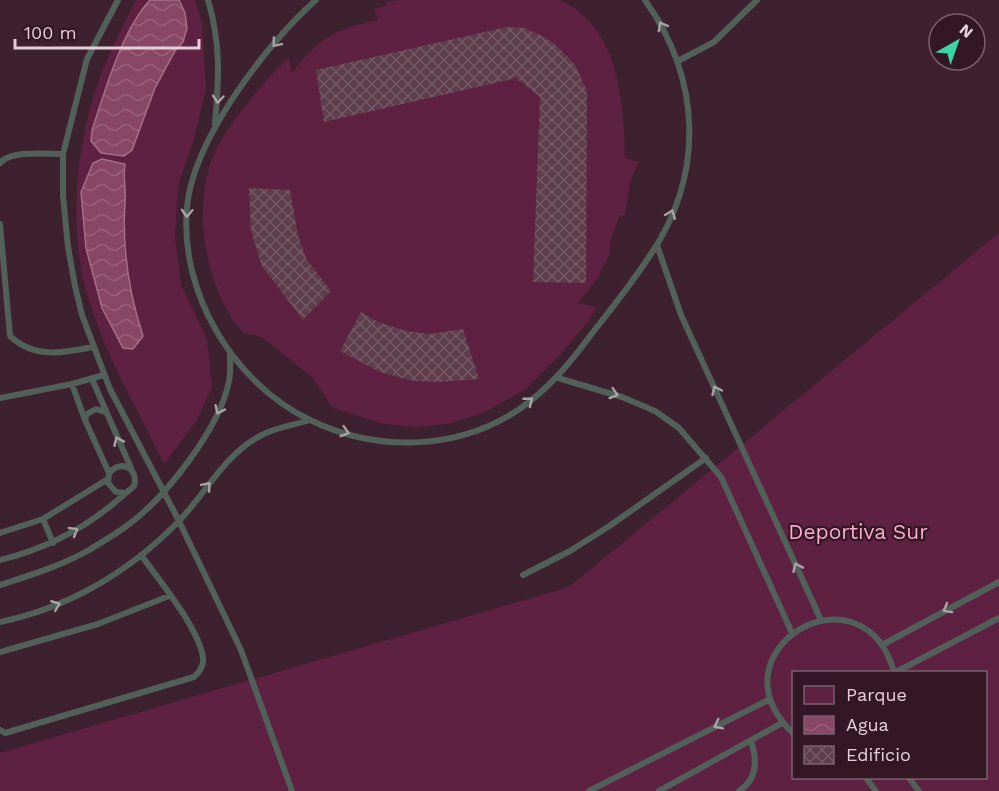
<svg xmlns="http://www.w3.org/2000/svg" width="999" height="791" font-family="'Work Sans',sans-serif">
<defs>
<pattern id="water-waves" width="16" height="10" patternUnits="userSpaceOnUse" patternTransform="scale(1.5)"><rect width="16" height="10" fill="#894766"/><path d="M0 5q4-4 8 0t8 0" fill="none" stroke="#9a607b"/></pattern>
<pattern id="building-cross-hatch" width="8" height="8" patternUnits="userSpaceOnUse" patternTransform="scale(1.5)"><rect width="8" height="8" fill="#5e3e4c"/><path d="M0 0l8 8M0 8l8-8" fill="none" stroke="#755965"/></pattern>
</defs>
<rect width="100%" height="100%" fill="#3e212f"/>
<path fill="#5f2141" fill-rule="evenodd" d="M136,0H195L202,23L206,89L193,142L178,185L175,236L181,285L207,339L212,387L197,420L164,464C139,413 109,361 91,307C68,239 74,160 95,92C105,60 121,30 136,0Z
M400,0H559C619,25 624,103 625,158L639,162L630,182L625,215L619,216L611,240L609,256L597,279L578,303L596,307L589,321L557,358L526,389L483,413L448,424L416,427L384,424L333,408L312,377L263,338L252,334H244C238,327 232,320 228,312C203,266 194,205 213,156C222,135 237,116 251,99C263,85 274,70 289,58L292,73C320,37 333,30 378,20L374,9L386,6V2Z
M999,233V791H0V753L569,587ZM794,672H986V778H794Z"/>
<path fill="url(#water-waves)" stroke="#a47088" stroke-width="1.5" d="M150,0H179L185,13L187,28L183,42L175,51L155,88L132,150L124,156L101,153L91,141L92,130C105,91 122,30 150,0Z
M102,159L125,164C123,177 126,189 125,202C122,247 129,293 143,336L133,349L123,348L102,308L86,248L81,192L93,163Z"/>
<path fill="url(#building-cross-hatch)" d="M507,27L524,28L544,37L557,46L575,65L587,91L586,283L533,282L540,97L516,78L324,122L316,70Z
M249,188L290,190L298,236L307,260L331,291L303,320L262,266L251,231Z
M361,312L378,322L406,331L429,334L463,329L479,379L439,382L414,381L380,372L340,351Z"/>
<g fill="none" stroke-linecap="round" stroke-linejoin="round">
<path stroke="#51615a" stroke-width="6" d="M118,0L87,59L63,154V196L68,247L75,286L82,315L110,389L179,521L241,650L292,791
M208,0C221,44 219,79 215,124
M316,0C266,44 193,140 187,207C179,292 233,383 310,420C376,452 456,451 518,410C549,389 571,362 593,332C613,307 633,281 651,254C705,173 701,79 645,0
M678,61L714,42L757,0
M0,163C11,150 47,154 63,154
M0,224L10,336C34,359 64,353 93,347
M657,245L681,315L821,620
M558,378L622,397L655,411L679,428L721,477L792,633
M92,379L131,468
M72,384L85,420L109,473
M0,398L72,384L104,375
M85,419L87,414L96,409L105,412
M43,519L53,543
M0,533L43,519L108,479
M0,560C45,549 85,529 120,498C125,493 130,490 134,486C139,468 121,459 109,473L108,483L116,492L125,493
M523,575L570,551L608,527L706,458
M0,585C31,575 61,566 89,550C102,542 116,534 128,525C166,497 220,428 229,381C231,372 230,363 230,354
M0,622C68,608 129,572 177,523C205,495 225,453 262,435C276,427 295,425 310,420
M882,645L999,582
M0,652L98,624L169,596
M896,672L999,618
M0,730L5,733L194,677C200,671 204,666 203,657C198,627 159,580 141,555
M794,734C706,652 862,559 894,672
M866,778L876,791
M909,778L919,791
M589,791L770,699
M659,791L782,723
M739,791C758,779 757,759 751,741"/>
</g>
<defs><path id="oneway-chevron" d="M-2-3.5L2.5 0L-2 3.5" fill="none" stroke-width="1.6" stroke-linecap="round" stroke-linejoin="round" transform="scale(1.5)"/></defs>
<g stroke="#a9a3a6">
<use href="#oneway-chevron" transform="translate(662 26) rotate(-119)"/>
<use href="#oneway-chevron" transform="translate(276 43) rotate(130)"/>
<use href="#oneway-chevron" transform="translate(218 99) rotate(95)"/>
<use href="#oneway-chevron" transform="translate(187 213) rotate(93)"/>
<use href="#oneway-chevron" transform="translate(671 214) rotate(-69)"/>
<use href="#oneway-chevron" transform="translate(716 390) rotate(-115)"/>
<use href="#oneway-chevron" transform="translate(614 394) rotate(17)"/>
<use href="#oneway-chevron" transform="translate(529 401) rotate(-38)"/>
<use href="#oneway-chevron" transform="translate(219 410) rotate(115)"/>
<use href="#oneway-chevron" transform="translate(345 432) rotate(17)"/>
<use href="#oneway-chevron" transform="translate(118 441) rotate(-114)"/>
<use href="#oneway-chevron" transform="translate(207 486) rotate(-50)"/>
<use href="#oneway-chevron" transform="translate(74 531) rotate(-30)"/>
<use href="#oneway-chevron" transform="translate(797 567) rotate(-114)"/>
<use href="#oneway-chevron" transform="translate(56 605) rotate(-22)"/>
<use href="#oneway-chevron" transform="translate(947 609) rotate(151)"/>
<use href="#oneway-chevron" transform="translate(718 725) rotate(153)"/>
</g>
<g text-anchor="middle" stroke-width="4.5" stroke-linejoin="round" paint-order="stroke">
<g font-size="21" fill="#fbabcf" stroke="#341725">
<text x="858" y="539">Deportiva Sur</text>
</g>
</g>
<rect x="792" y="671" width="195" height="108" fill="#341725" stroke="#7a616d" stroke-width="1.5"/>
<rect x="804" y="686" width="30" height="18" fill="#5f2141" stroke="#7a616d" stroke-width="1.5"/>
<text x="846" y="701" font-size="18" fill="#e4cfd8">Parque</text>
<rect x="804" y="716" width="30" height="18" fill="url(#water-waves)" stroke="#7a616d" stroke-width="1.5"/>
<text x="846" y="731" font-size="18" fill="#e4cfd8">Agua</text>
<rect x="804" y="746" width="30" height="18" fill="url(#building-cross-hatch)" stroke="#7a616d" stroke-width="1.5"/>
<text x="846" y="761" font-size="18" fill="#e4cfd8">Edificio</text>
<g transform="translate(957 42) rotate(40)"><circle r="28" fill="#341725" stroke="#7a616d" stroke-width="1.5"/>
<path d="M0-4.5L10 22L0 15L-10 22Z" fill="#3dd4a3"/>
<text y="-9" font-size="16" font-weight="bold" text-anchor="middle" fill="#e4cfd8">N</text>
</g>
<path d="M15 39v9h184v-9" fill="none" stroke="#e4cfd8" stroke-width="3"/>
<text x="24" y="39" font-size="18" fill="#e4cfd8" stroke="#341725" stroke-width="4.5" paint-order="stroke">100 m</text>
</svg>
